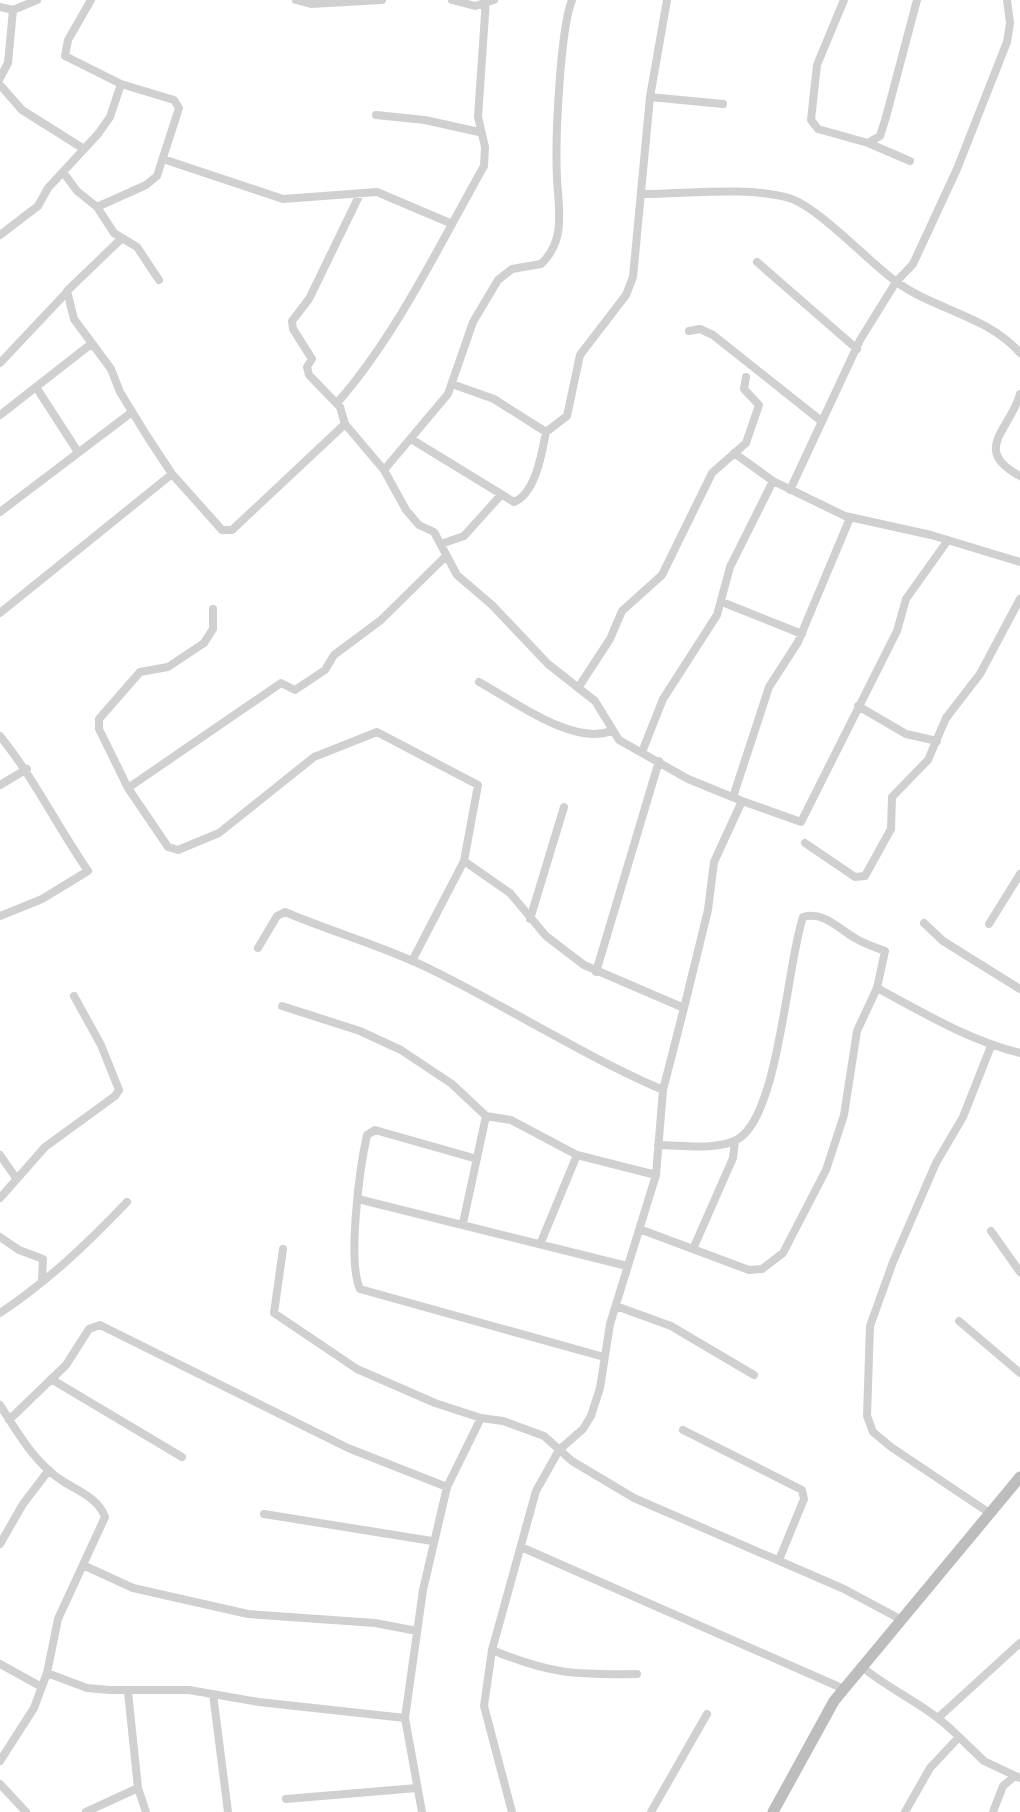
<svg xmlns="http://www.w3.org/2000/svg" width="1020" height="1812" font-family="Barlow,sans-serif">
<rect width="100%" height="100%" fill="#fff"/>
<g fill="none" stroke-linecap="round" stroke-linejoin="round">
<path stroke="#d0d0d0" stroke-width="8" d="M91,0L68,40L65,56L121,84L174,100L179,108L157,176L146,185L97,207
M296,0L311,4L382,0
M452,0L475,6L494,0
M844,0L817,65L811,120L818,129L868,143L880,136L886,117L917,0
M0,7L13,10L37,0
M0,78L8,63L13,10
M0,85L22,110L84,149
M650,97L723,104
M376,115L425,120L479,132
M868,143L910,161
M163,159L283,199L377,192L450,223
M63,172L77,191L97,207L114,233L137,247L159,280
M360,194L309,299L292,321L293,329L312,359L307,367L309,375L340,407L345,424L384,470L406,510L419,525L434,532L457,575L492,605L548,664L595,701L619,740L688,779L742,801
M643,194C687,194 748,186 789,198C817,206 868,261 894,280C933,310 987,315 1020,353
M0,235L38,206L48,188L98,134L110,117L121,84
M122,238L67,291L74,319L111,369L120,392L147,436L172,474L222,530H232L345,424
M757,262L857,349
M689,331L700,329L713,335L820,420
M0,363L66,293
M452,384L494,399L546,432L567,416L580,355L626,295L633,277L650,97L667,0
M36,387L78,452
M1020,394C1010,430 971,450 1020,476
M337,403C396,336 440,244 484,166L485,147L478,117L486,0
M0,415L91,344
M411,439L514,502C536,493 542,452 546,432
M734,453L773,481L845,516L931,535L1020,562
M384,470L448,394L473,322L498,280L512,269L541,264C567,240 558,207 557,177C555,142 560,30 572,0
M790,490L860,340L896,282L913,264L957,169L1007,42L1010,23L1007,0
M0,512L132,412
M441,544L464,536L500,496
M722,602L802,634
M213,609V629L204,643L168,667L140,672L99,719V729L128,788L168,847L178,850L219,833L314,757L377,732L478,785L464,861L510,893L546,936L584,965L684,1008L663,1090L656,1175L610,1324L600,1388L591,1416L583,1429L559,1450L536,1491L492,1650L484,1706L512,1812
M0,613L172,474
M479,682C514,701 573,746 611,731
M578,688L610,639L622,611L662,575L712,473L746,443L759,405L744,389L746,377
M858,706L906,734L937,741
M0,736C34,778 57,826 88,871L42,899L0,916
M642,752L663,699L717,615L730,567L773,481
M0,785L27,769
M128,788L281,683L295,690L325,670L334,655L381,620L445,557
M733,797L769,687L798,642L850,518
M805,843L855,877L865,876L891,829L892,797L928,760L946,718L980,674L1020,599
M530,919L564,807
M924,923L943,941L1020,989
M989,924L1020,874
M258,948L277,916L285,912C332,932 383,946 428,968C508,1007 582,1055 663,1090
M412,961L464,861
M596,972L659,761
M877,988C924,1013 968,1040 1020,1053
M282,1006L360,1031L401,1050L452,1084L486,1116L511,1120L577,1155L656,1175
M684,1008L708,910L714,862L742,801L801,822L897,631L906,599L948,540
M0,1155L16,1178
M477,1159L375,1130L367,1135C360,1166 347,1261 360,1289L604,1357
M0,1198L45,1147L115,1096L119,1090L101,1045L74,996
M358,1199L627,1266
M463,1223L486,1116
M642,1230L749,1270L762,1269L783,1253L826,1170L844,1115L857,1031L877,988L885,951C875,947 864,944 855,938C839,929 824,911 803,917C787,963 779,1115 738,1139C718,1151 681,1145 658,1145
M991,1231L1020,1272
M0,1237L19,1250L43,1259L42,1280
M541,1242L577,1155
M283,1249L274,1313L357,1369L435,1403L481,1418L503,1421L544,1436L572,1461L634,1498L844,1589L900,1619
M693,1249L733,1158L735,1141
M616,1306L671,1326L754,1375
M0,1313C48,1281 87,1244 127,1202
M959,1321L1020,1373
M51,1379L182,1457
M0,1405C18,1433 35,1464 64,1482C79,1491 99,1499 105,1517L58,1619L47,1673L34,1708L0,1761
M9,1420L66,1365L89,1329L100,1325L348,1448L447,1487
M683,1430L802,1490L804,1499L779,1560
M988,1512L891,1447L873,1432L867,1416L870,1326L893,1262L936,1163L963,1117L991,1046
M264,1514L432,1541
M0,1544L23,1504L49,1470
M521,1547L844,1689
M85,1566L133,1588L248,1614L375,1623L417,1631
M492,1650C550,1674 575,1675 637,1674
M0,1664L40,1686
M862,1667C897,1695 928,1705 959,1737
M47,1673L87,1688L109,1690H189L259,1702L405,1718
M128,1692L138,1788L146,1812
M213,1694L228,1812
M939,1717L1020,1643
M0,1784L26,1812
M286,1799L417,1788
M86,1812L138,1788
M422,1812L405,1718L423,1590L447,1487L481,1418
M651,1812L707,1714
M905,1812L930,1768L959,1737L984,1761L1020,1778
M993,1812L1003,1786L1015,1776"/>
<path stroke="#bdbdbd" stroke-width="11" d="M773,1812L834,1701L1020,1477"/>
</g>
</svg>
